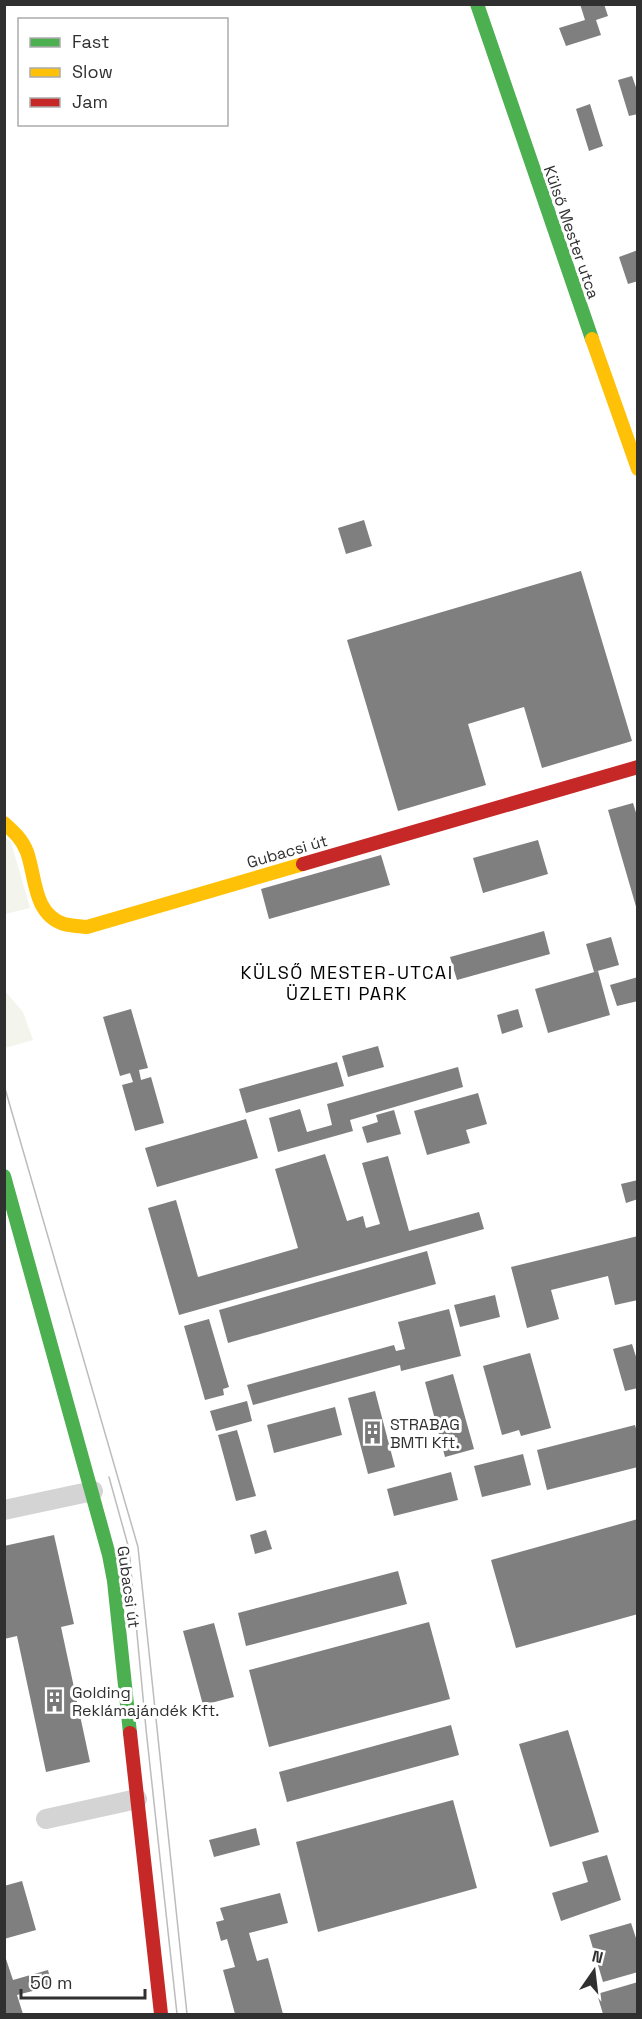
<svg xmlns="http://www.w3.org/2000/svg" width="642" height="2019" font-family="'Space Grotesk',sans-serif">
<rect width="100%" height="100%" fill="#fff"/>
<path fill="#f3f5ec" d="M4,836L11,842L30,908L5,914Z
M4,990L23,1012L33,1040L5,1048Z"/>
<path fill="#7f7f7f" d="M580,4H604L608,16L596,20L601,35L566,46L559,28L585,20Z
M632,76L638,93V114L629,116L618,80Z
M590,104L603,146L589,151L576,109Z
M638,250V281L628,284L619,257Z
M364,520L372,546L346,554L338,528Z
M581,571L632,741L542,768L524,707L468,724L486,785L398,811L347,640Z
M633,803L638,819L637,910L608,810Z
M538,840L548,874L483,893L473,858Z
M381,855L390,885L269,919L261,889Z
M544,931L550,954L457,980L450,957Z
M611,937L619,965L594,972L586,944Z
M598,971L610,1015L548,1033L535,989Z
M638,977V1001L617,1006L610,985Z
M131,1009L148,1068L139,1070L141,1080L151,1077L164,1123L135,1131L122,1085L133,1082L130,1073L120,1076L103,1017Z
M518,1009L523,1027L502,1034L497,1015Z
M378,1046L384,1067L348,1077L342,1056Z
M337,1062L344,1086L246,1113L239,1089Z
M458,1067L463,1087L350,1120L353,1131L278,1152L269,1118L300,1109L307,1132L332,1125L327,1104Z
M478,1093L487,1124L466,1130L470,1143L427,1155L414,1111Z
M394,1110L401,1134L367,1143L362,1127L378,1122L376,1115Z
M246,1119L258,1158L157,1187L145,1148Z
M325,1154L347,1221L363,1216L366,1228L380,1224L362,1163L388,1156L409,1231L479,1212L484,1229L179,1315L148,1208L176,1200L198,1277L298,1248L275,1169Z
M638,1180V1199L626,1203L621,1184Z
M638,1236V1300L615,1305L608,1276L551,1290L559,1319L527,1328L511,1267Z
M427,1251L436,1284L228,1343L219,1310Z
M495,1295L500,1317L460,1327L454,1305Z
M449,1309L461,1356L401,1371L400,1365L253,1405L247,1385L394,1345L396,1351L405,1349L398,1322Z
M209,1319L229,1387L223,1389L224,1395L205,1400L184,1326Z
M632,1344L638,1363V1388L625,1391L613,1349Z
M530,1353L551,1428L521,1436L519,1430L502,1435L483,1366Z
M453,1374L474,1449L445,1457L425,1382Z
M375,1391L395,1467L368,1474L348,1398Z
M247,1401L252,1421L216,1431L210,1411Z
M335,1407L342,1435L274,1453L267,1425Z
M635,1425L638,1436V1467L547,1490L537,1450Z
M237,1430L256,1496L236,1501L218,1435Z
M523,1454L531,1485L482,1497L474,1466Z
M451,1472L458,1500L394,1516L387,1489Z
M638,1519V1614L516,1648L491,1560Z
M266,1530L272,1549L255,1554L250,1535Z
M54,1535L74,1624L61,1627L90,1762L46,1772L17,1636L4,1639V1546Z
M398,1571L407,1604L246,1646L238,1613Z
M429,1622L450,1699L269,1747L249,1670Z
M214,1623L234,1697L203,1705L183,1631Z
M451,1725L459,1755L287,1802L279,1772Z
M568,1730L599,1832L550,1847L519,1744Z
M453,1800L477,1888L318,1932L296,1842Z
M256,1828L260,1845L214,1857L209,1840Z
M607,1855L621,1900L561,1921L552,1893L588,1882L582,1862Z
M22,1881L36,1930L4,1939V1886Z
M280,1893L288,1923L249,1933L257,1961L268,1958L283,2014H235L223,1970L235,1967L227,1939L221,1941L216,1922L224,1920L220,1908Z
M631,1923L638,1944V1972L603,1982L589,1935Z
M4,1953L13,1980L48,1970L52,1986L17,1995L23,2014H4Z
M638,1982V2014H603L597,1994Z"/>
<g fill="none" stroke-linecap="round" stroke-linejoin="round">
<path stroke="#d4d4d4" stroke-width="20" d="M4,1510L93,1491
M46,1819L137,1799"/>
<path stroke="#4caf50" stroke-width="14" d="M477,4L592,339
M4,1176L109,1555L114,1581L130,1733"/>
<path stroke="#ffc107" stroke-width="14" d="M592,339L638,469
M4,823C14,832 22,839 27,852C36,877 33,914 64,924C71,926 80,926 87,927L303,864"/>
<path stroke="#c62828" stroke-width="14" d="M303,864L638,767
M130,1733L161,2014"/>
<path stroke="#bcbcbc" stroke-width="1.5" d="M4,1085L138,1547L187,2014
M109,1477L129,1549L146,1729L177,2014"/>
</g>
<defs>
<symbol id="building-bare" viewBox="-9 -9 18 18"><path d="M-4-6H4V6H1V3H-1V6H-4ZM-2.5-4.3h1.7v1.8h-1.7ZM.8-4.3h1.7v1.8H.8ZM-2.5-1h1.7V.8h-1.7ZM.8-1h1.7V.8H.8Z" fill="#787878" stroke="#fff" stroke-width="2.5" paint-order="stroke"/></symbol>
</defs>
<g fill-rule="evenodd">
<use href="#building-bare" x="356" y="1416" width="33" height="33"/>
<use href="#building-bare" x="38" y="1684" width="33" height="33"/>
</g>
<g text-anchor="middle" stroke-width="6" stroke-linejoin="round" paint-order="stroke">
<g font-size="16" fill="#303030" stroke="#fff">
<text transform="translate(572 232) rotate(71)" y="6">Külső Mester utca</text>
<text transform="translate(287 851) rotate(-16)" y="6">Gubacsi út</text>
<text transform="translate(129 1587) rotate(82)" y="6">Gubacsi út</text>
</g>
<g font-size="16" fill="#303030" stroke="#fff" text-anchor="start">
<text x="390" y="1430">STRABAG<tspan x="390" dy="18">BMTI Kft.</tspan></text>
<text x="72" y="1698">Golding<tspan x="72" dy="18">Reklámajándék Kft.</tspan></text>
</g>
<g font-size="18" letter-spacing="1.5" fill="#000" stroke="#fff">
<text x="347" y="979">KÜLSŐ MESTER-UTCAI<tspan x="347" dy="21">ÜZLETI PARK</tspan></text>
</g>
</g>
<rect width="642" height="2019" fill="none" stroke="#303030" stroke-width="12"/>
<rect x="18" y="18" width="210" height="108" fill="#ffffff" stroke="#acacac" stroke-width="1.5"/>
<rect x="30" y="38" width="30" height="9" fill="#4caf50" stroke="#acacac" stroke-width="1.5"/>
<text x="72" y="48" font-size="18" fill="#303030">Fast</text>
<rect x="30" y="68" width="30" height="9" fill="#ffc107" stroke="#acacac" stroke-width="1.5"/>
<text x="72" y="78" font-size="18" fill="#303030">Slow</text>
<rect x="30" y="98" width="30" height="9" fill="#c62828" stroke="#acacac" stroke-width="1.5"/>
<text x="72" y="108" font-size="18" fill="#303030">Jam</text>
<g transform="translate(594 1971) rotate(14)" stroke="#ffffff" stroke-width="4.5" paint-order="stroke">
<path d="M0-4.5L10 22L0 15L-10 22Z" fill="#303030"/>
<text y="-9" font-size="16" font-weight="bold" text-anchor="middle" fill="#303030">N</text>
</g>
<path d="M21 1989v9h124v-9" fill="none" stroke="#303030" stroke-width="3"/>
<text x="30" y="1989" font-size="18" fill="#303030" stroke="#ffffff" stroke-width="4.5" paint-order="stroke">50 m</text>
</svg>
